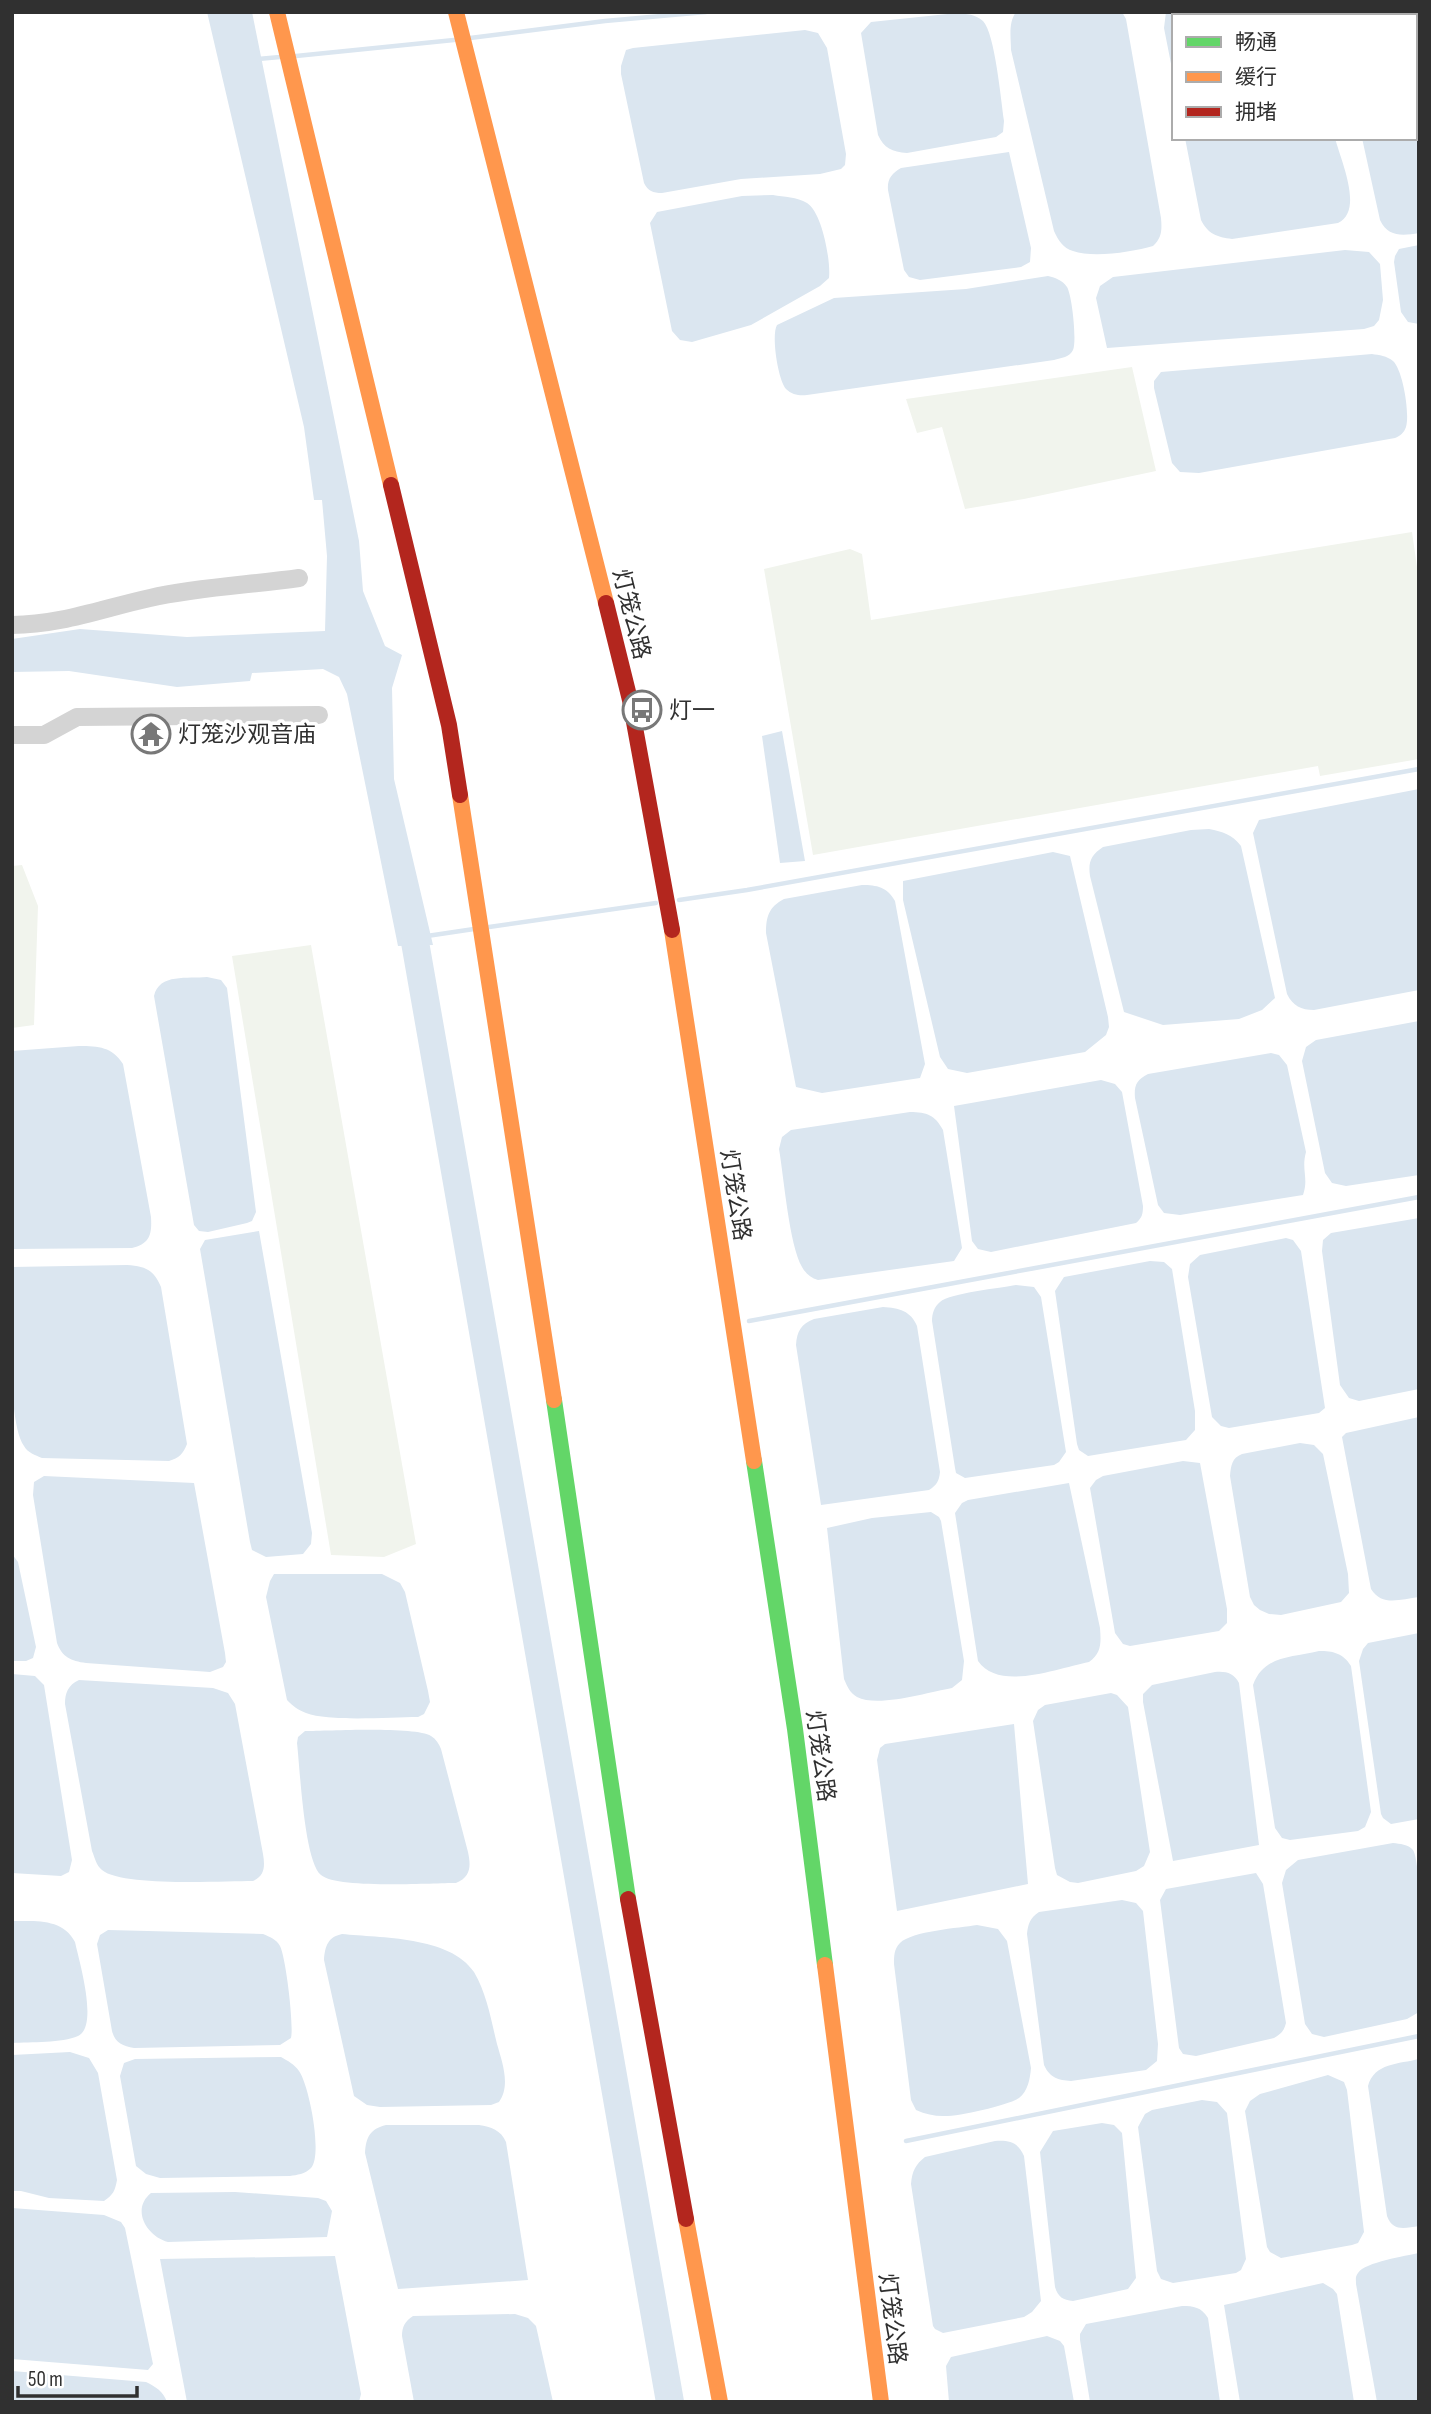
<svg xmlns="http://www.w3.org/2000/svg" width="1431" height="2414" font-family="'Sofia Sans Condensed','Noto Sans SC',sans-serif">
<rect width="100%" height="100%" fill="#fff"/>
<path fill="#f1f4ed" d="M1132,367L1156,471L1024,499L965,509L942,427L917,433L906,399Z
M1412,532L1419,581V759L1320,776L1318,766L813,855L764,569L850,549L862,554L871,620Z
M22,865L38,906L34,1025L12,1028V866Z
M311,945L416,1544L384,1557L331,1555L232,956Z"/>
<path fill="#dbe6f0" d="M207,12H252L359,541L363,591L385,646L402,655L392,688L394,779L433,945L398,946L347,694L339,677L323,669L252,673L250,681L177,687L69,671L12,672V639L80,629L187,637L325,631L327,556L322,500H314L304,427Z
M1016,12H1122L1126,19L1161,218C1162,230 1162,238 1153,246C1133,252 1093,258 1073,251C1063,248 1058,240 1054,231L1011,50C1011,38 1008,23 1016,12Z
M1166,12H1312V16H1174V79L1164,28Z
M1333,12H1419V233C1402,236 1388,237 1380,220L1362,138H1415V16H1334Z
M957,13C967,14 975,14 983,21C995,33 1001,101 1004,121L1003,132L996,137L907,153C892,152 884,148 878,135L861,33L871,22Z
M805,30L818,33L827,48L846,154L845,165L841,169L820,174L741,179L662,193C653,193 648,191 644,183L621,74V66L626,50L633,48Z
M1185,138H1335C1341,161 1364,211 1338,223L1232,239C1217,237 1208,234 1201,220Z
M1009,152L1031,248L1030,262L1021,267L920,280L909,277L904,270L888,190C887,179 892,173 901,168Z
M773,195C784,197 797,197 807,203C822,212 831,261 829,278L820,286L751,325L692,342L680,340L672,331L650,223L657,212L742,196Z
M1419,245V324L1408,322L1401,312L1394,262L1395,256L1399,249Z
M1345,250L1369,252L1380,264L1383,300L1379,320L1374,326L1364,329L1107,348L1096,298L1100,286L1113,277Z
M1048,276C1056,278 1062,280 1067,287C1072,295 1077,341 1073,350C1070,357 1061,358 1054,360L807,395C800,396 792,395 786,389C778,380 771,335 777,325L834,298L966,289Z
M1372,354C1379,355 1387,356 1393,361C1403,370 1410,414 1406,427C1404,433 1400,436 1395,438L1199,473L1180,472L1172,463L1154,388V381L1161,372Z
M782,731L805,861L780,863L762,736Z
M1419,789V990L1314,1010C1301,1010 1293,1006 1287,994L1253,833L1259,820Z
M1209,829C1223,832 1232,834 1241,846L1275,998L1262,1010L1239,1019L1163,1025L1124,1012L1090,876C1088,862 1091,855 1103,847L1191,830Z
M1053,852L1070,856L1108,1017L1109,1027L1106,1035L1085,1052L967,1073L948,1069L940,1057L903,900V881Z
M862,885C877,885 887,887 895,901L925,1064L920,1078L822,1093L796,1087L766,933C766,916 769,907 784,899Z
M207,977L221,980L227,988L256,1212L252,1221L247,1223L208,1232L199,1231L194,1225L154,996C159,973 188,979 207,977Z
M1419,1021V1175L1346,1186L1332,1183L1325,1173L1302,1061L1306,1047L1316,1040Z
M79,1046C99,1046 112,1047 123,1064L151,1217C152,1234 150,1244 132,1248L12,1249V1051Z
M1271,1053L1279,1055L1287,1065L1306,1152C1301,1170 1309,1178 1303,1195L1180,1215L1164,1213L1158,1205L1135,1098C1134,1086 1136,1080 1148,1074Z
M1101,1080L1115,1084L1122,1092L1143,1206C1143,1214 1142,1218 1136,1223L991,1252L978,1249L972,1241L954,1106Z
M910,1112C927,1112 935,1115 943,1130L962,1248L954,1261L818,1280C811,1278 806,1274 802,1267C789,1244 784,1178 779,1149L782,1137L791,1130Z
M1419,1218V1389L1359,1401L1349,1398L1340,1385L1322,1251L1323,1240L1331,1233Z
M259,1231L312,1533L311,1544L303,1554L266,1557L252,1550L250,1542L200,1249L205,1240Z
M1286,1238L1293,1240L1301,1251L1325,1408L1319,1413L1229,1428L1221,1426L1212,1417L1188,1277L1190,1264L1200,1255Z
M1150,1261L1164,1262L1172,1269L1195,1411V1430L1186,1440L1088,1456L1079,1450L1077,1444L1055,1291L1064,1277Z
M127,1265C145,1266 154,1270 161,1287L187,1444C183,1454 179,1458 169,1461L42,1458C35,1455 28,1453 24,1446C6,1421 12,1303 12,1267Z
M1016,1285L1034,1287L1041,1297L1066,1452L1059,1462L1054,1465L965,1478L956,1473L955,1468L932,1321C932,1314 934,1307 940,1302C950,1293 1001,1288 1016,1285Z
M883,1307C899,1308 911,1311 917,1326L940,1472C939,1481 937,1485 929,1490L821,1505L796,1345C797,1331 801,1324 814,1319Z
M1419,1417V1597C1401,1599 1382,1607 1371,1589L1342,1437L1346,1433Z
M1300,1443L1314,1445L1323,1454L1348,1574L1349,1593L1341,1602L1281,1615L1269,1614L1260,1610L1254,1605L1250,1597L1230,1476C1231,1465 1232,1458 1242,1454Z
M1183,1461L1200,1463L1227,1609V1623L1219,1631L1130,1646L1123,1644L1115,1633L1090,1488L1096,1480L1103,1476Z
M44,1476L194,1483L225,1653L226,1662L223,1667L210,1672L86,1663C71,1661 62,1657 57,1643L33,1495L34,1482Z
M1069,1483L1100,1628C1101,1642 1102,1653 1089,1662C1058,1668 999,1692 978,1661L955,1513L962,1503L968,1500Z
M931,1512L939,1517L941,1521L964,1661L962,1680L952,1688C929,1692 878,1708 857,1697C850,1693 847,1686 844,1679L827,1528L872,1518Z
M12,1554L18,1562L36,1647L33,1658L26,1661H12Z
M274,1574H382L400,1583L405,1592L428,1691L430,1702L424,1714L418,1717C390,1717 330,1722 306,1713C298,1710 293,1706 287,1700L266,1597L270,1581Z
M1419,1633V1819L1391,1824L1383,1818L1381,1814L1359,1661L1363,1649L1368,1643Z
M1319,1651C1333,1651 1343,1653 1351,1666L1371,1812L1365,1827L1358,1831L1290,1840L1282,1838L1275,1828L1253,1685C1264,1655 1291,1658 1319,1651Z
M1215,1672C1226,1671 1234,1673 1239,1683L1259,1845L1173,1861L1143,1702V1694L1152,1685Z
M12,1674L35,1676L44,1685L72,1860L69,1872L61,1876L12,1873Z
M79,1680L213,1688L228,1693L235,1704L263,1854C265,1866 265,1876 253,1881C223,1881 122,1887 102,1870C96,1865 95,1858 92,1851L65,1704C65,1693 68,1685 79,1680Z
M1111,1693L1117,1695L1128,1707L1150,1852L1144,1866L1136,1871L1078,1883L1070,1882L1057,1875L1055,1868L1033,1721L1038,1710L1045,1705Z
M1014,1724L1028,1884L897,1911L877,1760L880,1748L885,1744Z
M305,1731C328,1731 415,1726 431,1736C436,1739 439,1744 441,1749L468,1852C471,1866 471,1877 456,1883C431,1883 337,1889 321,1875C304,1861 300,1768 297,1743L298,1737Z
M1393,1843C1400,1844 1408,1844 1413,1850C1423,1866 1419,1987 1419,2012L1407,2019L1324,2037L1312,2034L1305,2024L1282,1883L1286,1870L1298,1860Z
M1256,1873L1263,1884L1286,2023C1284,2031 1281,2034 1274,2038L1196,2056L1183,2054L1179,2048L1160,1900L1166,1889Z
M1122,1900L1136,1903L1143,1911L1158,2044L1157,2061L1146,2070L1071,2081C1058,2080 1050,2078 1044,2065L1027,1934C1028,1924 1030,1918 1039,1912Z
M12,1921C35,1921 63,1918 75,1942C79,1961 99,2026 78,2036C62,2043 31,2042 12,2043Z
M977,1925L998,1929L1007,1941L1031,2068C1030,2079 1028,2091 1019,2098C1009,2105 956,2117 943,2116C934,2116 925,2114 916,2110L911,2100L894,1964C894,1956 894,1949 900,1943C912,1931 959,1928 977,1925Z
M108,1930L263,1934C270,1937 276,1939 280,1946C286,1958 294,2026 291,2038L280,2045L134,2048C123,2046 115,2043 112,2031L97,1944L100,1935Z
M342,1934C380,1938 450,1936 474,1972C487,1994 491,2020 497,2044C502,2062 511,2085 499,2102L491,2105L380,2107L367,2105L354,2096L324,1960C325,1946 328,1937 342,1934Z
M70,2052L89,2058L98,2073L117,2180C115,2191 113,2195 104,2201L49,2198L21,2191H12V2055Z
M281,2057C288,2061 294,2064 299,2071C309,2085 323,2155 311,2168C305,2174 297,2175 290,2176L160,2178L146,2174L136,2166L120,2076L124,2063L135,2059Z
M1419,2059V2226C1405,2228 1393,2232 1387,2216L1368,2086C1374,2063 1399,2064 1419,2059Z
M1328,2075L1344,2082L1347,2090L1364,2232L1358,2243L1352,2245L1281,2258L1270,2252L1267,2247L1245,2111L1250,2101L1260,2094Z
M1202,2100L1217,2102L1227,2113L1246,2259L1241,2270L1236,2273L1173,2283L1161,2279L1157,2271L1138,2127L1145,2114L1152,2110Z
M1102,2123L1114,2125L1122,2133L1136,2278L1128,2289L1073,2301C1063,2300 1058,2297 1055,2287L1040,2152L1053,2131Z
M386,2125H479C491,2127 501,2130 506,2142L528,2280L398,2289L365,2153C366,2137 370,2129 386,2125Z
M995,2141C1009,2140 1018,2142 1024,2156L1041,2301L1032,2312L1024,2317L943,2333L935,2329L933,2326L911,2184C912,2171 916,2164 925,2157Z
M235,2192L318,2198L326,2201L332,2211L327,2237L168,2242C146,2236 131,2209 151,2193Z
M12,2208L104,2215L121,2222L125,2228L153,2364L148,2370L12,2359Z
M1419,2253V2402H1377L1356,2284C1356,2279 1355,2277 1358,2273C1365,2262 1406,2256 1419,2253Z
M335,2256L361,2394L359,2402H187L160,2259Z
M1323,2283L1333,2289L1337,2294L1354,2402H1240L1224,2305Z
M1182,2306C1194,2306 1201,2307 1208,2318L1220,2402H1090L1080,2340V2334L1086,2324Z
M515,2314L528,2318L536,2326L553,2402H414L402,2336C402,2327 405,2321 413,2316Z
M1047,2336L1060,2341L1064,2346L1074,2402H949L946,2366L951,2357Z
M12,2371L146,2382C156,2387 163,2391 167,2402H12Z"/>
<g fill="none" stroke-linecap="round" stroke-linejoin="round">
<path stroke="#dbe6f0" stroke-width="4.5" d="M470,38L605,21L706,12
M296,56L454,40
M258,59L280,57
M679,900L747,890L1419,769
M489,927L656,903
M427,936L474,929
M749,1321L1419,1197
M906,2141L1419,2036"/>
<path stroke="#dbe6f0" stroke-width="28" d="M415,942L670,2402"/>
<path stroke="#d4d4d4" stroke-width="18" d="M12,625C60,625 104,608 150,598C198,587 250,585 299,578
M12,735H44L77,717L319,715"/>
<path stroke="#63d668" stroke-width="16" d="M554,1400L628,1899
M754,1461L795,1729L825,1965"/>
<path stroke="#ff974d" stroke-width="16" d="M277,12L391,485
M456,12L606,603
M460,795L554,1400
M672,930L754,1461
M825,1965L881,2402
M686,2219L720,2402"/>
<path stroke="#b3261e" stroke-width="16" d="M391,485L449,725L460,795
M606,603L630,700L672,930
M628,1899L686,2219"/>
</g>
<defs>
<symbol id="bus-ring" viewBox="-11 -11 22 22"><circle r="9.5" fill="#fff" stroke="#787878" stroke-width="1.5"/><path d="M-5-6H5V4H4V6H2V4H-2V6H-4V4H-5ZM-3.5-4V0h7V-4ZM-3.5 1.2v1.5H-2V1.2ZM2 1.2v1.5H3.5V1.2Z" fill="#787878"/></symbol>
<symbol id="temple-ring" viewBox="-11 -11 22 22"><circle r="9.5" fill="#fff" stroke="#787878" stroke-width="1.5"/><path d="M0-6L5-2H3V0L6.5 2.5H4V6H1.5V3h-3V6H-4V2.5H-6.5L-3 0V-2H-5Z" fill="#787878"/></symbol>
</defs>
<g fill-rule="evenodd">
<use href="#bus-ring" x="620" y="688" width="44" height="44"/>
<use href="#temple-ring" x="129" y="712" width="44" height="44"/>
</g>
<g text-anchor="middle" stroke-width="7" stroke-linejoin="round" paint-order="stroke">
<g font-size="23" fill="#303030" stroke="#fff">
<text transform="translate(632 614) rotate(76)" y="8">灯笼公路</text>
<text transform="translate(736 1195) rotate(81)" y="8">灯笼公路</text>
<text transform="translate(821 1756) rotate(82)" y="8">灯笼公路</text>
<text transform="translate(893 2319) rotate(83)" y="8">灯笼公路</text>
</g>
<g font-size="23" fill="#303030" stroke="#fff" text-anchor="start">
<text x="669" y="718">灯一</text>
<text x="178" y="742">灯笼沙观音庙</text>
</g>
</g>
<rect width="1431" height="2414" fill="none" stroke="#303030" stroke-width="28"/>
<rect x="1172" y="14" width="245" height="126" fill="#ffffff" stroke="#acacac" stroke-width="2"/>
<rect x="1186" y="37" width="35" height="10" fill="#63d668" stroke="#acacac" stroke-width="2"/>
<text x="1235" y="49" font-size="21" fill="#303030">畅通</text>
<rect x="1186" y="72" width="35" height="10" fill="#ff974d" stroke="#acacac" stroke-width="2"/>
<text x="1235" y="84" font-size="21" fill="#303030">缓行</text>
<rect x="1186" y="107" width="35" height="10" fill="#b3261e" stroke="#acacac" stroke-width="2"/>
<text x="1235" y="119" font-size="21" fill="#303030">拥堵</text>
<path d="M18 2386v10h119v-10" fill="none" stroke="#303030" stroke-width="3.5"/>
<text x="28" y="2386" font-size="21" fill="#303030" stroke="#ffffff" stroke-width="5" paint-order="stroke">50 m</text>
</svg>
